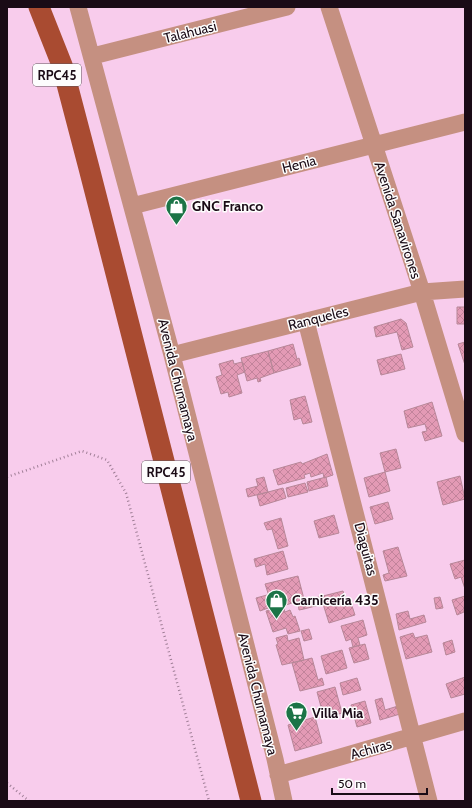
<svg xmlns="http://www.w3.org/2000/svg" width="472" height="808" font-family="Cabin,sans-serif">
<defs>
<pattern id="building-cross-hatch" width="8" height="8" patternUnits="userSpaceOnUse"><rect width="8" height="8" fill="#e39ab5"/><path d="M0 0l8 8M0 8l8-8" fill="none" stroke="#c2839b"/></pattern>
</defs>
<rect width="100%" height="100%" fill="#f8ccec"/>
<path fill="url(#building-cross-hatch)" stroke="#b78798" d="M457,307H465V324H457Z
M401,319L406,323L413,347L402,350L397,332L376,337L374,327Z
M465,342V365L458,344Z
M293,344L297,359L299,358L301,365L274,373L268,351Z
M268,351L274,373L260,378L261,381L258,382L257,378L247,381L241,358Z
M401,354L405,369L381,375L377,360Z
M233,360L234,364L242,362L245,372L237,375L242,393L229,397L228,392L221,394L216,377L222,375L219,364Z
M305,396L312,422L303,424L301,418L294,420L290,400Z
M432,402L442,436L425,441L422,432L427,431L425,424L408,428L404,411Z
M396,449L401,468L385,472L380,453Z
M327,454L333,475L324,478L323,473L311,477L310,473L304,475L305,478L278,485L273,470L301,462L302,464Z
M385,472L390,491L369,497L364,478Z
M460,476L465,499L443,505L437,482Z
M264,477L268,492L248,497L246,489L258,486L256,479Z
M326,477L328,486L309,491L307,482Z
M305,483L308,492L288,497L286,488Z
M283,488L286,498L260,506L257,495Z
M388,502L393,519L375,524L370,507Z
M334,515L339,533L319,538L314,521Z
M281,518L288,546L278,549L272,529L267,530L264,523Z
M398,547L407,576L385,581L383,575L389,573L383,551Z
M283,551L288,569L267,575L265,564L256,567L254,559Z
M465,560V589L461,577L455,579L450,564Z
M298,576L304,599L286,605L283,596L270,599L265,584Z
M343,591L348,605L352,606L355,615L329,623L323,604L304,609L303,601Z
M267,595L271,607L260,611L256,598Z
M465,596L464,612L457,615L452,600Z
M440,597L443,608L436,609L434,598Z
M303,601L304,609L299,610L298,603Z
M283,606L285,612L290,610L293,617L295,616L300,631L288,634L286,628L273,632L266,611Z
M408,611L410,619L424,615L426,622L399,630L396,614Z
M363,620L367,635L358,638L360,645L353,647L351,639L346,641L341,626Z
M309,629L312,639L304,641L301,631Z
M413,633L415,638L427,635L432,652L406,659L400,637Z
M287,635L288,641L299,638L304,660L282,665L276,645L278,644L276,638Z
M452,640L455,652L446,655L443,643Z
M365,644L369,659L354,663L349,648Z
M342,650L347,668L326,674L321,656Z
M312,658L318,680L322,678L324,685L300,691L292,663Z
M465,677V694L451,698L446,684Z
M357,678L361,690L343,695L340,683Z
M335,687L342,713L324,718L317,692Z
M382,698L385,710L398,706L400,714L380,720L375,700Z
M365,701L371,723L357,727L351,705Z
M315,717L322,743L295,751L288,725Z"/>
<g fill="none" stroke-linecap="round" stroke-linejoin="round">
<path stroke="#a07f97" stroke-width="2.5" stroke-dasharray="1 3" stroke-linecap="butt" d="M7,477L82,451L107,460L126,493L209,801
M7,783L29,801"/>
<path stroke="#c59081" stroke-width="17" d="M78,7L172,355L275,759L284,801
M329,7L422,292L465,434
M93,56L287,7
M132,206L465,122
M306,321L429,801
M172,355L422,292L465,289
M278,775L465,721"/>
<path stroke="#a94b31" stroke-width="21" d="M39,7L62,65L89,168L251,801"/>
</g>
<defs>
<symbol id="shop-pin" viewBox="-11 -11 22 30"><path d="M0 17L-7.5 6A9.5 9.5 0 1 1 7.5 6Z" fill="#1c7447" stroke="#fdfdfd"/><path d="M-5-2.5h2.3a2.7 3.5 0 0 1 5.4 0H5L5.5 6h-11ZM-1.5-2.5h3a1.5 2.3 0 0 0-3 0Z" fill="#fff"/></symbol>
<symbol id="supermarket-pin" viewBox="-11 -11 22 30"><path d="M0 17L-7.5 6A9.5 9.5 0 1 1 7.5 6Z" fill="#1c7447" stroke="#fdfdfd"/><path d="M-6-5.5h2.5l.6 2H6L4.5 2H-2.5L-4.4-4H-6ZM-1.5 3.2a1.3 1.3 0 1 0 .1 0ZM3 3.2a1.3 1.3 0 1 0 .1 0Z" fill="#fff"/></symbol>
</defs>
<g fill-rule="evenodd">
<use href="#shop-pin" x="164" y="194" width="25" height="34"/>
<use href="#shop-pin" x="264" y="588" width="25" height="34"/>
<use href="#supermarket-pin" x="284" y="700" width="25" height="34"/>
</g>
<g text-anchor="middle" stroke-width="3" stroke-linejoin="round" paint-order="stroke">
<g fill="#fdfdfd" stroke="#5e545b" stroke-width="1">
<rect x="33" y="64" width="48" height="22" rx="3"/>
<rect x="142" y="461" width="48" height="22" rx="3"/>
</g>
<g font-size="13" font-weight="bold" fill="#1a0b16">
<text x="57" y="80">RPC45</text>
<text x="166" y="477">RPC45</text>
</g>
<g font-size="14" fill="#1a0b16" stroke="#fdfdfd">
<text transform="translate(190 32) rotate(-14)" y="5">Talahuasi</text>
<text transform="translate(299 164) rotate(-14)" y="5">Henia</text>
<text transform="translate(398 220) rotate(72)" y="5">Avenida Sanavirones</text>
<text transform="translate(318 318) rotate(-14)" y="5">Ranqueles</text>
<text transform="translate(178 380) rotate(76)" y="5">Avenida Chumamaya</text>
<text transform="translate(366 549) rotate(75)" y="5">Diaguitas</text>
<text transform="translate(258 694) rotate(76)" y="5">Avenida Chumamaya</text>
<text transform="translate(371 749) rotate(-16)" y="5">Achiras</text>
</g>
<g font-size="14" font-weight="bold" fill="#1a0b16" stroke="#fdfdfd" text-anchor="start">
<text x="192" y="211">GNC Franco</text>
<text x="292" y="605">Carnicería 435</text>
<text x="312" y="718">Villa Mia</text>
</g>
</g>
<rect width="472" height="808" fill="none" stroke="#1a0b16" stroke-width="16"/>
<path d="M332 788v6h95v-6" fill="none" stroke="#1a0b16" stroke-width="2"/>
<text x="338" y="788" font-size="12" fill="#1a0b16" stroke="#fdfdfd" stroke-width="3" paint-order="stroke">50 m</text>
</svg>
